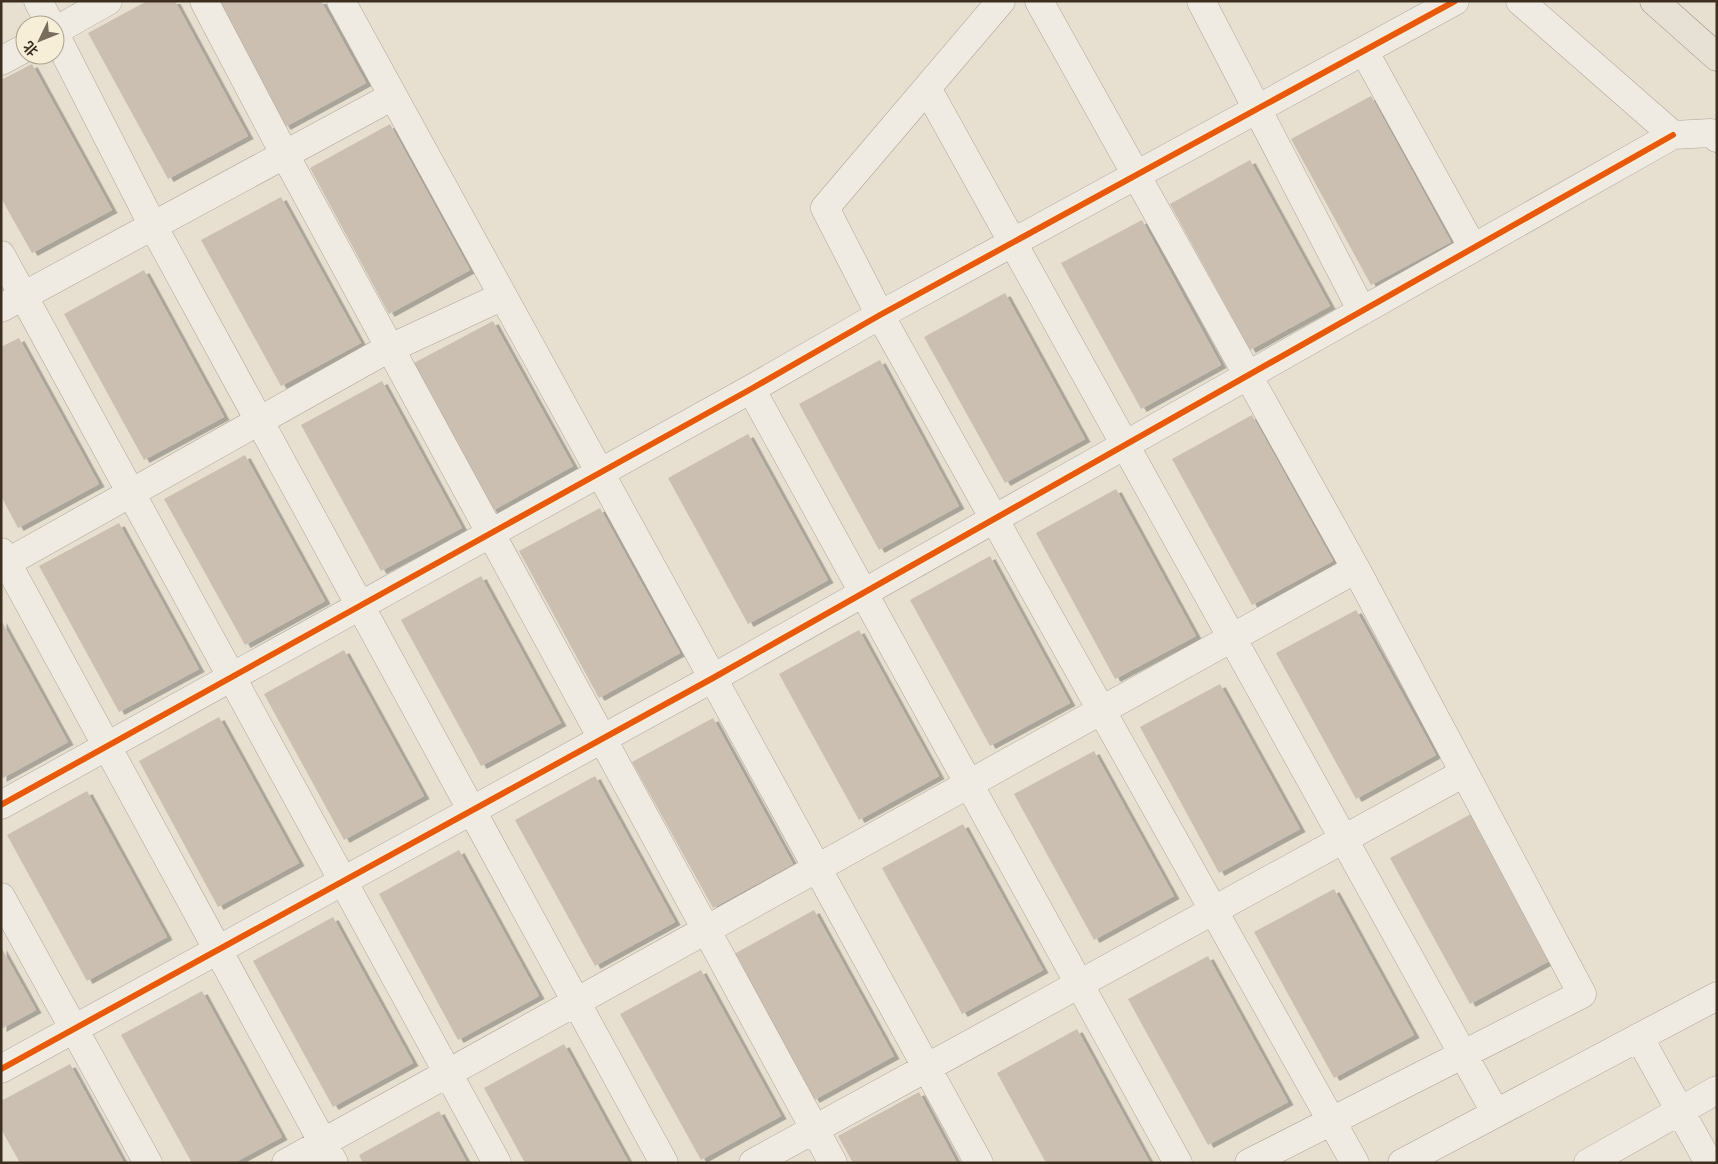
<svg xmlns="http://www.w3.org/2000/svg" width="1718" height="1164" font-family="Spectral,'Noto Sans SC',serif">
<defs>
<filter id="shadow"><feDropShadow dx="5.5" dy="3" stdDeviation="0" flood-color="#0004"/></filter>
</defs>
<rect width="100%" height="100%" fill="#e7e0d1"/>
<path fill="#cbbfb2" filter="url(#shadow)" d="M147,1H175L248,136L168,179L88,33Z
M216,1H321L366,83L285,127Z
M32,64L112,210L32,253L1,198V80Z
M1371,96L1451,242L1371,285L1291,139Z
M390,124L470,270L389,314L310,168Z
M1250,160L1330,306L1250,350L1170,204Z
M281,197L361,343L281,386L201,240Z
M1142,220L1221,365L1141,409L1061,263Z
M144,270L224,417L144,460L64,314Z
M1005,293L1085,439L1005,483L924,337Z
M493,321L573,466L492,511L412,364Z
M19,338L99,484L18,528L1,496V347Z
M880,360L959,506L879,550L799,404Z
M382,381L462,528L381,571L301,425Z
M1252,415L1333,561L1252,605L1172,459Z
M748,434L828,580L748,624L668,478Z
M245,455L325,601L245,645L164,499Z
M1116,489L1196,636L1115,679L1036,533Z
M600,508L680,653L599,698L519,551Z
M119,523L199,669L119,712L39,566Z
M990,556L1070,703L990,746L910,600Z
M481,576L561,723L481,766L401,620Z
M1356,610L1436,755L1356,799L1276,653Z
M1,620L68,742L1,779Z
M859,630L939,776L859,820L779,674Z
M344,650L424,796L344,840L264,694Z
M1220,684L1300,829L1219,873L1140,727Z
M219,717L299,863L218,907L139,761Z
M713,718L793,864L713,908L632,762Z
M1094,751L1174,896L1094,940L1014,794Z
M595,776L675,922L595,966L515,820Z
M87,791L167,937L87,981L7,835Z
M1471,814L1551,960L1470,1004L1390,858Z
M963,824L1043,970L962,1014L882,868Z
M459,850L539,996L458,1040L379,894Z
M1334,889L1414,1035L1334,1078L1254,932Z
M814,910L894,1056L814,1100L734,954Z
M333,917L413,1063L333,1107L253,961Z
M1,947L36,1010L1,1029Z
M1208,956L1288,1102L1208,1145L1128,999Z
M701,970L781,1116L701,1160L620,1014Z
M202,991L282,1137L234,1163H192L121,1035Z
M1077,1029L1150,1163H1046L997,1073Z
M564,1044L629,1163H525L484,1088Z
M70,1064L124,1163H20L1,1129V1101Z
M919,1092L957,1163H853L838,1136Z
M439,1111L467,1163H363L359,1155Z"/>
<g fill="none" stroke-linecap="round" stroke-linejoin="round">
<defs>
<path id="minor" d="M38,1L51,25
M204,1L285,155L833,1163
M341,1L979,1163
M1001,1L825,208L880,315L1355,1163
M1039,1L1356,569L1582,994L1249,1163
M1201,1L1362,311
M1520,1L1673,135L1711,133L1717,138
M55,31L108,1
M55,34L153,226L664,1163
M1364,51L1473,248
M1,61L25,48
M927,88L1495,1112
M1,255L497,1163
M1,308L393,96
M751,389L1178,1163
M1,552L334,1163
M1,566L380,353L503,296
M1,805L751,389L880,315L1455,1
M1,897L148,1163
M1639,1037L1709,1163
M1,1069L713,678L1673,135
M286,1163L1356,569
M753,1163L1464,773
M1402,1163L1717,996
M1588,1163L1717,1090"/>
<path id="major" d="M1654,1L1717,57"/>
</defs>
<use href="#minor" stroke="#ada599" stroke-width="29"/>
<use href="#major" stroke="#928b80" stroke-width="29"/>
<use href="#minor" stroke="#efebe3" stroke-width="28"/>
<use href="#major" stroke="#e6e1d4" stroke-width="28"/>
<defs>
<path id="cycleway" d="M1,805L751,389L880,315L1455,1
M1,1069L713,678L1673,135"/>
</defs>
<use href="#cycleway" stroke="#f7eed8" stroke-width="9"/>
<use href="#cycleway" stroke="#e8590c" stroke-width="6"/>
</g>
<rect width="1718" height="1164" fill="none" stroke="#3d2e20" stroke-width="5"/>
<g transform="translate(40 40) rotate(227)"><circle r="24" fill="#f7eed8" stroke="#ada18e"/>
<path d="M0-4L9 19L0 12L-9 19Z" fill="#786c5e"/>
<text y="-8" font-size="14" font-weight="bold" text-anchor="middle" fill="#3d2e20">北</text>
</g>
</svg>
